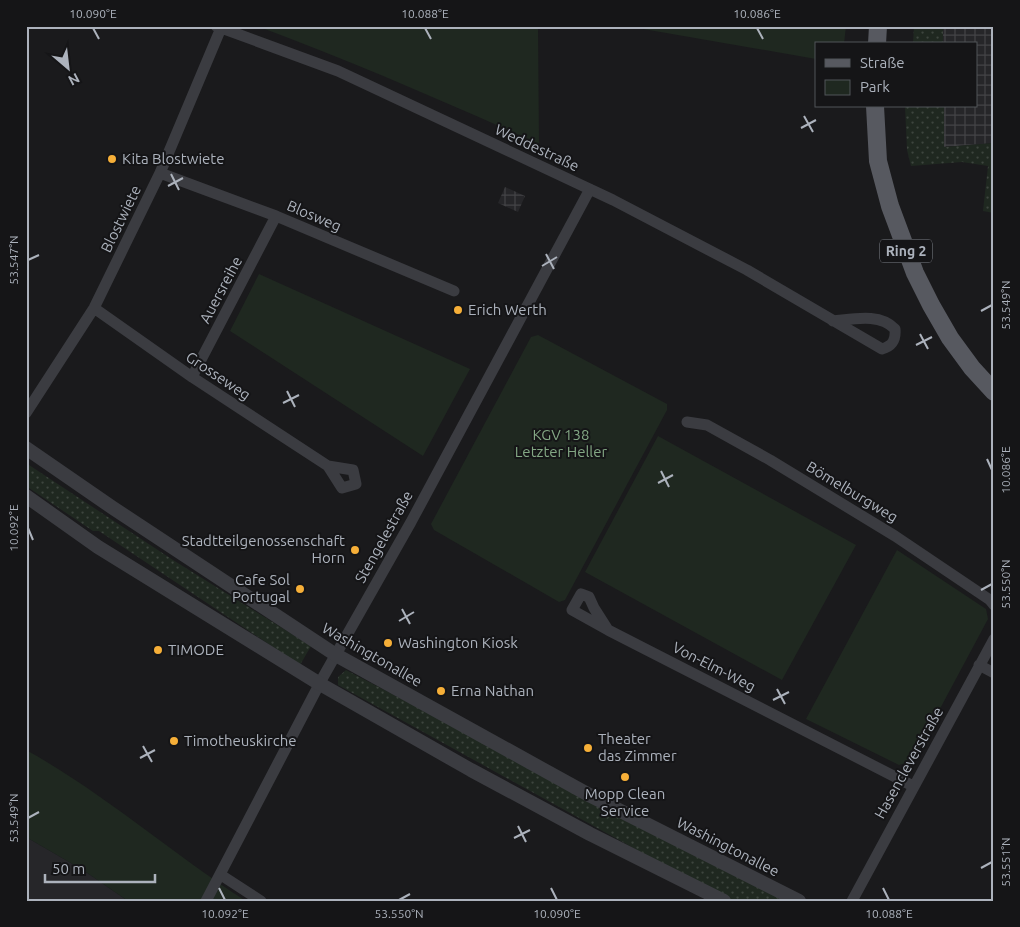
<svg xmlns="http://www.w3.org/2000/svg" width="1020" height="927" font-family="Ubuntu,sans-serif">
<defs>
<pattern id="industrial-grid" width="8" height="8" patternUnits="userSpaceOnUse" patternTransform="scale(1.25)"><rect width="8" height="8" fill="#262629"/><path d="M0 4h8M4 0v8" fill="none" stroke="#434346"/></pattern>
<pattern id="grass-dots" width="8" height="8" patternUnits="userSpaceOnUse" patternTransform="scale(1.25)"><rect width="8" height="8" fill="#1f2820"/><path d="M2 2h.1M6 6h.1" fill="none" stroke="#3d453e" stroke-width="1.8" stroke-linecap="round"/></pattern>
</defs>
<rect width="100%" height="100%" fill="#1a1a1c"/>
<path fill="#262629" d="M26,837L83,870L128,901H26Z"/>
<path fill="url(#industrial-grid)" d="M943,26H994V143L944,147L943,106H976V44H943Z
M505,187L525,196L518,212L498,203Z"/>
<path fill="url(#grass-dots)" d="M914,26H943V44H913Z
M905,106H944V147L994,143V213L983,211L988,166L962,162L911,166L907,150Z
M26,463L173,560L311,646L300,665L99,531H93L26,486Z
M346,670L789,901H734L706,888L338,685V677Z"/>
<path fill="#1f2820" d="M257,26H538L539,144C446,102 353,62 257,26Z
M626,26H846L844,44H816V59Z
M259,274L470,369L423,456L230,331Z
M538,335L667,404V410L565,600L559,602L434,530L431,524L531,337Z
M658,436L856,545L782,680L585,572Z
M897,550L986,609L988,619L912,761L899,765L806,719Z
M26,750C104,793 171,853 246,901H128L83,870L26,837Z"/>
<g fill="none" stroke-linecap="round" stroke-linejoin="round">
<path stroke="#3b3c41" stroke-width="11" d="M216,26L338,71L613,200L747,270L882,349C893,346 896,340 895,329C880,313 854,319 833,321
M160,173L276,216L454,291
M94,308L192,377L328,466L342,488L356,484L353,470L328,466
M192,377L276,216
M26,413L94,308L160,173L221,28
M687,422L707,425L770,460L895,536L990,600L994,605
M608,630L572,610L581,594L589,597L594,608L608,630L913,786
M979,665L994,673
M221,875L261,901
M206,901L322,679L411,522L590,189
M852,901L994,639"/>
<path stroke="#3b3c41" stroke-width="14" d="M26,448L113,508L336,655L591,796L799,901
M26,496L98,547L320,684L471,770L590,834L724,901"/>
<path stroke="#575960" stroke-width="18" d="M877,44L878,26
M875,106L878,161L890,206L915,273L931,305L950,338L972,368L994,392"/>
</g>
<path fill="none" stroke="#acb2bc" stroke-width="2" d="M93,28L99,39M425,28L431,39M757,28L763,39M804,116L813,132M801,128L816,120M171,174L179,190M168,186L183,178M546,254L554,269M28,260L39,255M542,266L557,257M981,311L992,305M920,334L928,349M916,345L932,337M287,391L295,407M283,403L299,395M987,459L992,470M661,471L669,487M658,483L673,475M28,528L33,540M981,590L992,584M402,609L410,624M399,621L414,612M777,689L785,704M773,700L789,692M143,746L152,762M140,758L155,750M28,818L39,812M518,826L526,842M514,838L530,830M981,868L992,862M219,888L225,900M551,888L557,900M883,888L889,900M399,900L410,894"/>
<g fill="#f6af38" stroke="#151517" stroke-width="2">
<circle cx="112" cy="159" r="5"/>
<circle cx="458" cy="310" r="5"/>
<circle cx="355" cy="550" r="5"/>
<circle cx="300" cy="589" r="5"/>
<circle cx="388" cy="643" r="5"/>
<circle cx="158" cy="650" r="5"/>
<circle cx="441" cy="691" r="5"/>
<circle cx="174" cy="741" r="5"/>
<circle cx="588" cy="748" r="5"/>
<circle cx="625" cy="777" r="5"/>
</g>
<g text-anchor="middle" stroke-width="4" stroke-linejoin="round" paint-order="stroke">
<rect fill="#151517" stroke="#7f838a" stroke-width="1" x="880" y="239.5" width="52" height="23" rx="4"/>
<g font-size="14" font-weight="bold" fill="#acb2bc">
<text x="906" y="256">Ring 2</text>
</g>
<g font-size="15" fill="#acb2bc" stroke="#151517">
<text transform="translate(537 148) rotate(25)" y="5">Weddestraße</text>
<text transform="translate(314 216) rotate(23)" y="5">Blosweg</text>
<text transform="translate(121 219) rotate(-64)" y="5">Blostwiete</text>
<text transform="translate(221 290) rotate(-62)" y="5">Auersreihe</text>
<text transform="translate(218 376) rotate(34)" y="5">Grosseweg</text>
<text transform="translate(852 492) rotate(31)" y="5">Bömelburgweg</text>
<text transform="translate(384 537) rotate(-61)" y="5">Stengelestraße</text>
<text transform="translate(372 655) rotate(30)" y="5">Washingtonallee</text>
<text transform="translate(714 667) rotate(27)" y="5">Von-Elm-Weg</text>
<text transform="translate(909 763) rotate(-61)" y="5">Hasencleverstraße</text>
<text transform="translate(728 847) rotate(27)" y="5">Washingtonallee</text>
</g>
<g font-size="15" fill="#acb2bc" stroke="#151517" text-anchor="start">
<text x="122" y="164">Kita Blostwiete</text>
<text x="468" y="315">Erich Werth</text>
<text x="345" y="546" text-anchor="end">Stadtteilgenossenschaft<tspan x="345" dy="17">Horn</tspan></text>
<text x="290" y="585" text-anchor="end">Cafe Sol<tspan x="290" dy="17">Portugal</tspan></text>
<text x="398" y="648">Washington Kiosk</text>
<text x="168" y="655">TIMODE</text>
<text x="451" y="696">Erna Nathan</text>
<text x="598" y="744">Theater<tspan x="598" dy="17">das Zimmer</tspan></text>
<text x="184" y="746">Timotheuskirche</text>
<text x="625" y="799" text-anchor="middle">Mopp Clean<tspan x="625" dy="17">Service</tspan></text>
</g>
<g font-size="15" fill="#83a784" stroke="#151517">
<text x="561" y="440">KGV 138<tspan x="561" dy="17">Letzter Heller</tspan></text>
</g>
</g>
<rect width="1020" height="927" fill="none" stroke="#151517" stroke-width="55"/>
<rect x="815" y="42" width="162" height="65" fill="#151517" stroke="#515459"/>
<rect x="825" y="59" width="25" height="8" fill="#575960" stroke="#515459"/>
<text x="860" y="68" font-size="15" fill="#acb2bc">Straße</text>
<rect x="825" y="80" width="25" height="15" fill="#1f2820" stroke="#515459"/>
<text x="860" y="92" font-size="15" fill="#acb2bc">Park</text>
<g transform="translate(68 68) rotate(152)" stroke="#151517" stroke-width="4" paint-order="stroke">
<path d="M0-4L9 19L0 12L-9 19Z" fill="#acb2bc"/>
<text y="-8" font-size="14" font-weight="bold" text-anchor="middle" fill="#acb2bc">N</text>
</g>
<path d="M45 874v8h110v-8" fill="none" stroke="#acb2bc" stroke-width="2.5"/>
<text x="52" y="874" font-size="15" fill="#acb2bc" stroke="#151517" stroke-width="4" paint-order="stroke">50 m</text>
<rect x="28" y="28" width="964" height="872" fill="none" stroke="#acb2bc" stroke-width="2"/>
<g font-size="12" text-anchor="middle" fill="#acb2bc">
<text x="93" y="18">10.090°E</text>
<text x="425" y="18">10.088°E</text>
<text x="757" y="18">10.086°E</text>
<text transform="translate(14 260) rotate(-90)" y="4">53.547°N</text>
<text transform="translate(1006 305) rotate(-90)" y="4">53.549°N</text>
<text transform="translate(1006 470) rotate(-90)" y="4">10.086°E</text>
<text transform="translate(14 528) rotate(-90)" y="4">10.092°E</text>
<text transform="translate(1006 584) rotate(-90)" y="4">53.550°N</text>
<text transform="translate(14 818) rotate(-90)" y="4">53.549°N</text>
<text transform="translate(1006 862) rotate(-90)" y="4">53.551°N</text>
<text x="225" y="918">10.092°E</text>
<text x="399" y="918">53.550°N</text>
<text x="557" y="918">10.090°E</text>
<text x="889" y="918">10.088°E</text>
</g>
</svg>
